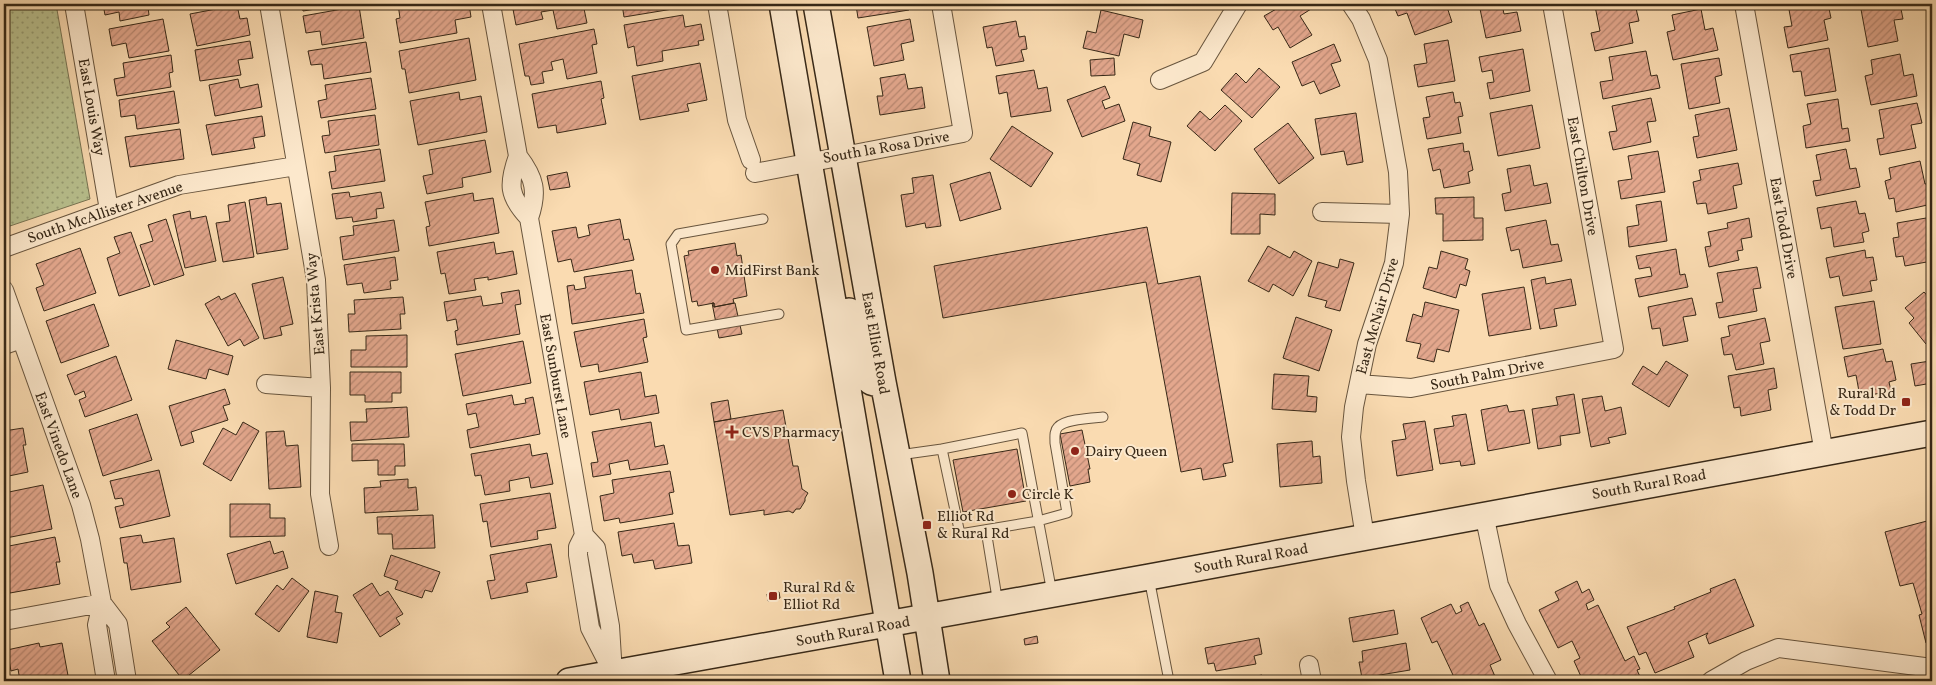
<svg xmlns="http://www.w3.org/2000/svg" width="1936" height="685" font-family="Vollkorn,serif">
<defs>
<pattern id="park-dots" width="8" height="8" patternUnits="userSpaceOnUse" patternTransform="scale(1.25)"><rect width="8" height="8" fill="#b9c18f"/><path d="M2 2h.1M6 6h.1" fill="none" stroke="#979d74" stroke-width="1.8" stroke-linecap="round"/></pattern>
<pattern id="building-hatch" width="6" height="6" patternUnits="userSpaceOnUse" patternTransform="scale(1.25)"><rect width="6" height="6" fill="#e3a78d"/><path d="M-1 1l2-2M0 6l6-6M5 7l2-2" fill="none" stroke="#b98872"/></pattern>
</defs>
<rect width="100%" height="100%" fill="#fadbb1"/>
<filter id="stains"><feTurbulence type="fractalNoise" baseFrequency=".004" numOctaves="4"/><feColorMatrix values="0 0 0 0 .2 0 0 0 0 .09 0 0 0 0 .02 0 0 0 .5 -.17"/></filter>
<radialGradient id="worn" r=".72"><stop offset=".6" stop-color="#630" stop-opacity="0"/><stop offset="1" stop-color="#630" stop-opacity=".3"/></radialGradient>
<path fill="url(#park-dots)" stroke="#787453" d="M4,4H56L90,199L4,228Z"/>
<path fill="url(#building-hatch)" stroke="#372817" d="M103,4H155L156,5L148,7L149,15L120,21L119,12L105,15Z
M200,4H219L201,7Z
M302,4H348L303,11Z
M398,4H425V5L469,4L471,17L455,20L457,33L400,43L396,19L400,18Z
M512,4H583L587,23L557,29L553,10L541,12L543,19L516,25Z
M622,4H691V6L624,17Z
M860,4H908L909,10L858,18L856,5Z
M1285,4H1308L1311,9L1300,16L1312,35L1290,48L1278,27L1273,30L1264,16Z
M1393,4H1446L1452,22L1415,35L1407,13L1398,16Z
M1479,4H1502L1504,14L1517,12L1521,31L1486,38Z
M1609,4H1635L1639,21L1629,23L1633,43L1595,51L1591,33L1600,31L1595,6Z
M1788,4H1828L1831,18L1824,20L1828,40L1788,48L1784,27L1792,26Z
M1860,4H1900L1903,19L1894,20L1898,41L1868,47Z
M237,5L240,19L247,18L250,35L197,46L190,14Z
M359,6L364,38L322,45L320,31L306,33L303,16Z
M1701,9L1705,30L1713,28L1718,50L1673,60L1667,32L1675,30L1672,15Z
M1101,10L1143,20L1139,38L1124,34L1119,56L1083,48L1087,31L1096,33Z
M683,15L685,27L701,24L704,40L698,41L699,45L662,51L663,61L637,66L634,46L628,48L624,25Z
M163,19L169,51L129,58L126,43L112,46L109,29Z
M910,19L914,41L901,44L904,60L874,66L867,27Z
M1016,21L1019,37L1025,36L1027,49L1021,50L1024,61L996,66L992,47L987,48L983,27Z
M594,29L597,44L592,45L597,73L567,79L563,59L551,62L553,70L542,72L544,83L531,85L529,76H525L519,44Z
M469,38L476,80L409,93L405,69H402L399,51Z
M1448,40L1455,81L1418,87L1414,65L1427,63L1424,44Z
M250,41L253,58L238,60L241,75L200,81L195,50Z
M366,42L371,72L324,79L322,64L311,65L308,51Z
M1334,44L1341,61L1331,64L1340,86L1320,94L1314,81L1302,86L1292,62Z
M1829,48L1836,91L1805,96L1801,71L1793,72L1790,55Z
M1523,49L1530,91L1490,99L1487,83L1494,82L1492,70L1482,72L1479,57Z
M1646,51L1651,76L1657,75L1660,88L1603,99L1600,82L1613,80L1609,57Z
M1900,54L1904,76L1913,74L1917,96L1871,105L1865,76L1873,74L1871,60Z
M171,55L173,72L169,73L171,87L117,96L114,79L125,77L123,63Z
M1114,58L1115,75L1091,76L1090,60Z
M1719,58L1722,75L1715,77L1720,103L1689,109L1681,64Z
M700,63L707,100L687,104L689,111L640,120L632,76Z
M1259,68L1280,87L1252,118L1221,90L1236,73L1246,83Z
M1034,70L1038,89L1047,87L1051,111L1011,117L1007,92L999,94L996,76Z
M905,74L908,89L922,87L925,108L880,115L877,96H883L880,78Z
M371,78L376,109L321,118L318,101L327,99L325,85Z
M238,79L240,88L258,84L262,107L215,116L209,85Z
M601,81L604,98L601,99L606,124L557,133L556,125L538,128L532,94Z
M1105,86L1110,98L1102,101L1105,109L1119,104L1125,121L1082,137L1067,100Z
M174,91L179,123L137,129L135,115L121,117L119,100Z
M459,92L460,100L481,96L487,132L418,145L410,101Z
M1453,92L1455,103L1460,102L1463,116L1458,117L1461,133L1427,139L1423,118L1430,117L1426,97Z
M1651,98L1656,121L1647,122L1651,142L1613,150L1609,132L1617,131L1612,106Z
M1838,99L1842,129L1848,128L1850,141L1806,148L1803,126L1811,124L1807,104Z
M1917,103L1922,123L1911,125L1916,148L1880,155L1877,139L1884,138L1879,110Z
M1225,105L1242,121L1215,151L1187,126L1200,111L1210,120Z
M1532,105L1540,148L1498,156L1490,113Z
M1729,108L1737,150L1697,158L1693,137L1699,136L1695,115Z
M1356,113L1363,162L1347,165L1344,151L1321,155L1315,119Z
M375,115L379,145L325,153L322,136L330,135L328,121Z
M262,116L265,136L253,138L255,148L212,155L206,125Z
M1133,122L1151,127L1149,136L1171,142L1161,182L1137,175L1140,164L1123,159Z
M1288,123L1314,158L1279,184L1254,149Z
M1012,126L1053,153L1031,187L990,159Z
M180,129L184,159L130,167L125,137Z
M485,140L491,172L462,178L463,187L427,194L423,176L433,174L429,150Z
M1463,143L1464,152L1469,151L1473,170L1468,172L1470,183L1444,188L1440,169L1433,171L1428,149Z
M380,149L385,181L332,189L329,172L336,171L334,156Z
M1846,149L1850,169L1856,168L1860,187L1816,196L1813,181L1821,180L1816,155Z
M1658,151L1665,192L1621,199L1618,181L1632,179L1628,156Z
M1920,161L1925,184L1932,183V204L1896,212L1894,198L1889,199L1885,181L1891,179L1889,168Z
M1738,163L1742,184L1733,186L1737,208L1708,214L1706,203L1697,204L1693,182L1701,180L1699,170Z
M1530,165L1534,186L1547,183L1551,203L1505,211L1502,194L1511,192L1507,169Z
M567,172L570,187L550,190L547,176Z
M990,172L1001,209L960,221L950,184Z
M933,175L941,226L926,228L925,223L906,227L901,195L914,193L912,178Z
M349,192L350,197L381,192L384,208L376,209L377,218L353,222L352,217L336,219L332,194Z
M473,193L474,201L493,198L499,233L429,246L426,227L430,226L425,202Z
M1232,193L1275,194V215L1260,214V234H1231Z
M266,197L267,205L281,203L288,249L257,254L249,200Z
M1474,197V218H1483V240L1443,241V214H1436L1435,198Z
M1661,201L1667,241L1629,247L1627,227L1639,225L1636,205Z
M1856,201L1859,214L1865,213L1869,231L1862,233L1864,242L1834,247L1831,227L1821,229L1817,208Z
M245,202L254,257L223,262L216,223L230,221L228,205Z
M190,211L191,219L206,216L216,261L185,268L173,215Z
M1932,217V240H1931L1932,261L1905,266L1903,256L1896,257L1893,238L1899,237L1897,223Z
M1749,218L1752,237L1741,239L1743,250L1737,251L1739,260L1709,267L1705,247L1711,246L1708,232L1728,228L1727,223Z
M166,219L184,275L154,285L140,245L153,241L148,225Z
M620,219L624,240L629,239L634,260L574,272L571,259L558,262L552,231L576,227L578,238L590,235L588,225Z
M394,220L399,251L343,260L340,237L354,235L353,226Z
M1546,220L1551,245L1558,244L1562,261L1523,268L1519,249L1511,251L1506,228Z
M1147,227L1158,284L1200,276L1233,462L1223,464L1226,476L1203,480L1201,468L1181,472L1146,282L943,318L934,266Z
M131,232L150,286L119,296L107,258L120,253L114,237Z
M494,242L496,254L513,251L517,274L488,280V277L474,279L476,290L449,294L445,273L441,274L437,252Z
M735,243L737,256L741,255L747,296L733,299L734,303L714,307V303L698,306L697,301L692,302L684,256L689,255L688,251Z
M1268,246L1290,258L1294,251L1312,261L1293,296L1273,284L1269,292L1248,281Z
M80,248L96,293L44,311L36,288L44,285L36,264Z
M1676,249L1680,275L1685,274L1688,287L1639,297L1635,279L1652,276L1650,267L1639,269L1636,256Z
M1865,250L1866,258L1873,257L1877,280L1870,281L1872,291L1843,296L1839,276L1830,278L1826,258Z
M1441,251L1468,259L1465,269L1470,271L1466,286L1460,284L1456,298L1423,288L1429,267L1437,269Z
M395,257L398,280L390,281L391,289L364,293L362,283L347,285L344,265Z
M1340,259L1354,263L1340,311L1325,307L1327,301L1308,296L1318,262L1338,268Z
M1757,267L1761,288L1753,289L1757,311L1719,318L1716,303L1723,302L1717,273Z
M632,270L636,294L640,293L644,313L572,324L567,286L574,285L575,290L586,288L584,277Z
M283,277L293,324L280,327L282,335L264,339L252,284Z
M1545,277L1546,284L1571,279L1576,305L1554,309L1557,326L1540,329L1531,280Z
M1524,287L1531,329L1489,336L1482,294Z
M519,290L521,304L515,305L520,334L457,345L455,331L458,330L456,319L447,321L444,302L481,296L483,306L503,303L501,293Z
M1924,292L1932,301V339L1926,344L1909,323L1914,318L1905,308Z
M235,293L259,338L244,346L240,339L228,346L205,304L219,296L221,300Z
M403,297L405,314H400L401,329L349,332L348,314H355L354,300Z
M1692,298L1696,315L1683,317L1688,341L1663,346L1660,328L1652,329L1648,307Z
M1874,301L1881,344L1843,349L1835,307Z
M1425,302L1459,310L1449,352L1437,349L1434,362L1417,358L1421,344L1406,341L1413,314L1422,317Z
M712,303H714V307L735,303L742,334L719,338Z
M94,304L109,346L61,363L46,321Z
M1296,317L1332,330L1319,371L1283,358Z
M1765,318L1770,341L1760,343L1764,364L1736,370L1732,354L1724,355L1721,338L1730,336L1728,326Z
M644,319L647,337L643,338L648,362L599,372L598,364L581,367L574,332Z
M407,335V367H351V350H366V336Z
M176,340L233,356L228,375L209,369L206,379L168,369Z
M523,341L531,383L463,396L455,354Z
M1883,349L1886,362L1892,361L1896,380L1889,382L1891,391L1860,397L1856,375L1848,377L1844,357Z
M116,356L132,400L85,417L79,400L86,397L84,391L75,395L67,375Z
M1666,361L1688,375L1669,407L1632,384L1643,366L1657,375Z
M1930,361L1932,383L1915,386L1911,364Z
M1774,368L1777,388L1768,390L1771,410L1741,416L1740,407L1734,408L1728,376Z
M350,372H401V393H392V402H365V395H350Z
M641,372L645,397L656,395L659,413L621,420L619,409L590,415L584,382Z
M1274,374L1309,376L1307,396L1317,397L1316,412L1272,409Z
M225,389L230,404L223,406L228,420L191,432L194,442L181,446L169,406Z
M1574,394L1580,433L1560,436L1561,445L1538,449L1532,409L1558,405L1556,397Z
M512,395L514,405L526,403L525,399L533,397L540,434L470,448L467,430L479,427L476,413L468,415L466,404Z
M1602,396L1605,411L1621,407L1626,434L1608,438L1610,443L1591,447L1582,399Z
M728,400L731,419L714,422L711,403Z
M4,401L7,421L4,422Z
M1507,405L1509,412L1524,410L1530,443L1488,451L1481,410Z
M407,407L409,437L351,441L350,422H367L366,409Z
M783,410L793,466H798L802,489L808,493L805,498V501L800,509H796L793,513L789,511L764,515V510L730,515L714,422Z
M137,414L152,460L103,476L89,430Z
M1466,414L1475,464L1461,466L1460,461L1440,464L1434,429L1454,426L1452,416Z
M1425,421L1433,470L1397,476L1392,441L1406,439L1403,424Z
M243,422L259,431L231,481L203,464L223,428L236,435Z
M651,422L655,447L664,445L668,464L630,470L628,460L609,464L611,474L593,477L591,463L598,462L592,432Z
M23,428L26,445H23L28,472L4,477V431Z
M1082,430L1090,469H1088L1090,482L1070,486L1060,434Z
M284,431L286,446L298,445L301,487L269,489L266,432Z
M1312,441L1313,457L1320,456L1322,483L1280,487L1277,444Z
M352,444H404L405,466H395V475H378V460L352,461Z
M530,444L532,456L547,453L553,484L531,488L529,477L509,481L510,491L485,495L481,475L475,476L471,454Z
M1017,449L1026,501L963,512L953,460Z
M159,470L170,516L120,528L115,507L124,505L122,498L115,499L110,481Z
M670,471L674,492L669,493L673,514L620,523L619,518L604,521L600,496L614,493L612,480Z
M408,479V488L416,487L418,510L365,513L364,488L381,487L380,481Z
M43,485L52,529L6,538L4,527V493Z
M550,493L556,528L537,531L538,539L491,547L487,521L483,522L480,504Z
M230,504H270V518H285V536L230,537Z
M433,515L435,548L393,549L392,534H378L377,517Z
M1927,521L1929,531L1932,530V641L1926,643L1919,615L1922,614L1913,583L1900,586L1885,532Z
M674,523L678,546L689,545L692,563L655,569L653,560L634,563L632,554L622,556L618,532Z
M926,523H930L931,530H927Z
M141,535L143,543L174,538L181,582L131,590L127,563H124L120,538Z
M55,537L60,562H56L60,584L10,593L4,558V547Z
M270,541L274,554L283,551L288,568L236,584L227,554Z
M551,544L557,577L526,583L528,592L491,599L487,581L495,580L490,555Z
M391,555L440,572L432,592L425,590L422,598L395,589L398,581L384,576Z
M292,578L309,591L279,632L255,614L277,585L283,590Z
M1735,579L1754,626L1709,644L1706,636L1708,633L1688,642L1694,657L1655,673L1646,652L1639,655L1627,627L1675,609L1674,607L1711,592L1710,589Z
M1577,581L1582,593L1589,589L1594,600L1586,604L1588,610L1598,605L1625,661L1634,656L1640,669L1637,670L1642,681H1583L1574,661L1580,658L1572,641L1558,648L1539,610L1559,600L1555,592Z
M372,583L380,596L388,591L403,614L396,618L400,624L380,637L353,595Z
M315,591L338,596L335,612L342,613L337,643L307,637Z
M779,592L780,598L768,601L767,594Z
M1468,602L1479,626L1484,623L1501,660L1490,665L1497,681H1451L1449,677L1453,675L1437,641L1432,643L1421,618L1451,604L1456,614L1462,611L1460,606Z
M186,607L220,650L183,680L152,641L170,627L166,623Z
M1394,610L1398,634L1353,642L1349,618Z
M1037,636L1038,643L1025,645L1024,639Z
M1259,638L1262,654L1254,656L1256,664L1216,671L1214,663L1208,664L1205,648Z
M39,643L40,647L62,643L69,681H20L18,669L11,671L7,650Z
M1406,643L1410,670L1362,678L1359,662H1363L1362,651Z
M1262,675L1263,681H1229Z"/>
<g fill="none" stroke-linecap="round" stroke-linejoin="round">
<defs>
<path id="service" d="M763,219L678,234L671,244L686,330L779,314
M942,449L960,534L1038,521L1067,513L1055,443C1055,437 1054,431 1058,427C1065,419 1092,418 1103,417
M899,455L942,449L1022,433L1052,593
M986,530L998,604
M1149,578L1169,681"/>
<path id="minor" d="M74,4L109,210
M269,4L316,280L321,388L320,494L329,546
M491,4L518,156C535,178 538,192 529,218L584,535L596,548L598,559L610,626L613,674
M717,4L737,120L751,160
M1351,4L1361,19L1378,60L1398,172L1400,214L1394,263L1367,344L1354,407L1351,437L1356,481L1365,537
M1744,4L1824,453
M1160,80L1203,62L1238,4
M518,156C508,184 508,196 529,218
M755,173L963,133L941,4
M1322,212L1400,214
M4,248L179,185L296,166
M4,290L81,505L90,539L102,603L97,625L106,681
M4,345L21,339
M266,384L321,388
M1359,384L1411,388L1614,349L1552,4
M1484,514L1499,585L1517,624L1548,681
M584,535L578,547V555L590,628L610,667
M102,603L118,624L127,681
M4,621L102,603
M1309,665L1312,681
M1711,681L1746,661L1778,648L1932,668"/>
<path id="secondary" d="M782,4L898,681
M816,4L883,382L920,573L937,681
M849,311L852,316L865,375C870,383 873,384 882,383
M569,681L1149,577L1932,433"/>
</defs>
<use href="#service" stroke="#68553e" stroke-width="11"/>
<use href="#minor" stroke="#68553e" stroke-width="20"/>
<use href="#secondary" stroke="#372817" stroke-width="28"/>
<use href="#service" stroke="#fce8cc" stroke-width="9"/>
<use href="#minor" stroke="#fce8cc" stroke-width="18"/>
<use href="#secondary" stroke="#fce8cc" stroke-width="25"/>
</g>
<g fill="#8f2418" stroke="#fce8cc" stroke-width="2">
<circle cx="715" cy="270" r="5"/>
<rect x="1901" y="397" width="10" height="10" rx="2.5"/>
<path d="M729.5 424.5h5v5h5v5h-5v5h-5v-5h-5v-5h5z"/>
<circle cx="1075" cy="451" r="5"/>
<circle cx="1012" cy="494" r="5"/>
<rect x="922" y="520" width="10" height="10" rx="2.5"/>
<rect x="768" y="591" width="10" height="10" rx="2.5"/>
</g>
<g text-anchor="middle" stroke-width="4" stroke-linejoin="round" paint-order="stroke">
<g font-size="15" fill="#372817" stroke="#fce8cc">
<text transform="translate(92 107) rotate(80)" y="5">East Louis Way</text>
<text transform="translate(886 147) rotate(-10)" y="5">South la Rosa Drive</text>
<text transform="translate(1583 176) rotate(80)" y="5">East Chilton Drive</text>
<text transform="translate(105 212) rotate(-19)" y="5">South McAllister Avenue</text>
<text transform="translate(1784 228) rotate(80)" y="5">East Todd Drive</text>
<text transform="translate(315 304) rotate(-95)" y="5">East Krista Way</text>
<text transform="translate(1377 316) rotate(-74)" y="5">East McNair Drive</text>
<text transform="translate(876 343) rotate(80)" y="5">East Elliot Road</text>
<text transform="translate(1487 374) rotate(-11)" y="5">South Palm Drive</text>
<text transform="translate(556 376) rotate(80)" y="5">East Sunburst Lane</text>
<text transform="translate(59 445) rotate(70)" y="5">East Vinedo Lane</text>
<text transform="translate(1649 484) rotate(-10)" y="5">South Rural Road</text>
<text transform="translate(1251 558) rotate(-10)" y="5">South Rural Road</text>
<text transform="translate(853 631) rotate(-10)" y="5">South Rural Road</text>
</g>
<g font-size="15" fill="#372817" stroke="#fce8cc" text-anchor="start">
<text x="725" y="275">MidFirst Bank</text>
<text x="1896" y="398" text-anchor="end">Rural Rd<tspan x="1896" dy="17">&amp; Todd Dr</tspan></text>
<text x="742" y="437">CVS Pharmacy</text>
<text x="1085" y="456">Dairy Queen</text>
<text x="1022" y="499">Circle K</text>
<text x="937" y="521">Elliot Rd<tspan x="937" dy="17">&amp; Rural Rd</tspan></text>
<text x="783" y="592">Rural Rd &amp;<tspan x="783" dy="17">Elliot Rd</tspan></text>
</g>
</g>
<rect width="1936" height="685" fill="none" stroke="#fadbb1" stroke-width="20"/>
<rect x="5" y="5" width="1926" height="675" fill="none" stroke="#372817" stroke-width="2.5"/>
<rect x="10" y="10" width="1916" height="665" fill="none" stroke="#372817"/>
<rect width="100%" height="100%" filter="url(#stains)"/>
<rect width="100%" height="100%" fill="url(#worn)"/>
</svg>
